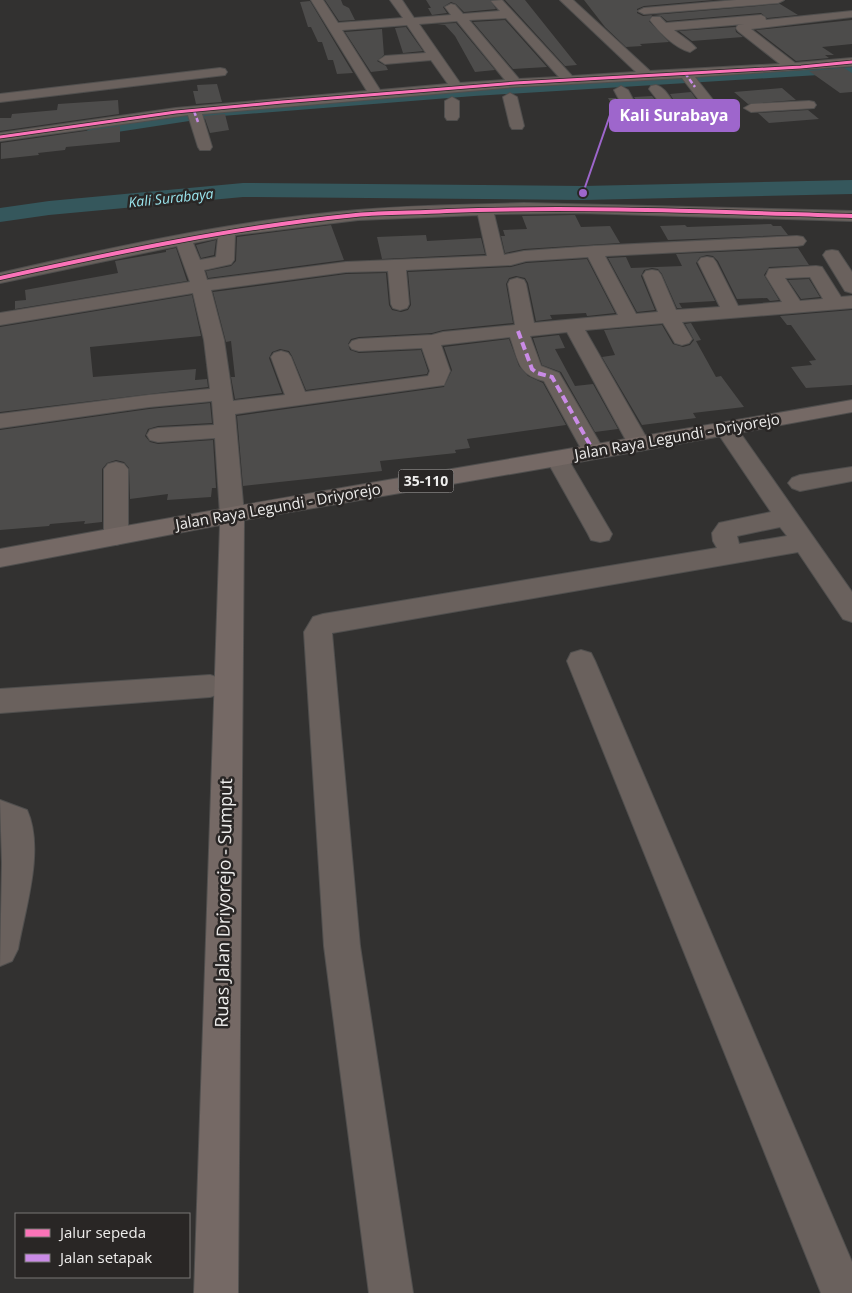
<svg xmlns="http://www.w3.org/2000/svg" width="852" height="1293" font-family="'Open Sans',sans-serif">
<rect width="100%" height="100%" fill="#323130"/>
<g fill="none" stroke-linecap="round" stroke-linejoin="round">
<path fill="#35575c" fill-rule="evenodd" d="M852,67V73L474,96L222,116L91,136L85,132L91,128L222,110L474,90Z"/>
<path fill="#35575c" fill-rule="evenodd" d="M852,180V194L583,200L243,197L49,215L0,222V208L49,201L243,183L583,186Z"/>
</g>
<path fill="#4d4c4b" d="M325,0H341L343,5L349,8L355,20L339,21Z
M426,0H490L496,9L464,12L456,4L451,2L443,7L447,13L432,15L428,8H431Z
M505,0H525L577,65L565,66Z
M584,0H714L644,6L637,9V13L643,16L652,15L649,21L669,42L640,44L642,46L626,47L605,27Z
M310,1L353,73L337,74L333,60H328L322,42H318L311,27H308L300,2Z
M780,4L798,15L767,18L761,13L667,21L661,16L653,15Z
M505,20L547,67L513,69L473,22Z
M852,20V44L822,47L834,55H825L829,58L796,61L756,30Z
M456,23L495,70L475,72L455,36L445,25L437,24Z
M406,27L423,51L403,53L395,28Z
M735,27L736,32L743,37L692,41L679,31Z
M382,29L384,55L377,61L386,66L388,70L371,72L345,32Z
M844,68L852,73V92L840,93L809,71Z
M217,84L222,102L196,104L193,91H198L197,85Z
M782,88L796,100L748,104L734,92Z
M691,92L705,111L688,112L691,116L645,117L634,97L652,96L659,104H669L673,99L670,94Z
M608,98H616L626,117H619Z
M118,100L119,114L0,131V118H11L12,114L57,110L58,104Z
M808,110L819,119L769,123L758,113Z
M225,114L229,130L210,133L204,116Z
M120,126V142L66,147L65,150L38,153L39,155L1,159V143Z
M575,215L581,227L610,226L620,243L524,249L505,253L501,236H505L503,230L527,229L522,216Z
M771,224L773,226H781L788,235L668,240L660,226L685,225L687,227Z
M331,225L344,260L208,278L206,271L231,266L236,261L237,237Z
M426,235L427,241L481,238L485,254L382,259L377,237Z
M216,240L214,255L201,258L196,245Z
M176,248L187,281L15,309V301L26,300L25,290L118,273L115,261L166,252V250Z
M798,248L809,265L769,267L764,275L779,300L770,301L767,298L737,299L718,261L713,256L707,255L700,257L696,263L715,301L679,303L682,308H677L662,274L658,269L652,268L644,270L641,276L655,310L637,312L608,258L626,257L631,268L682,266L676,254Z
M587,259L615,313L587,316L586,313L550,315L552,319L536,321L528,283L525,278L516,276L509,278L506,284L513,323L443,330L432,333L359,337L351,339L348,344L350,350L359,353L421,350L428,371L427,374L306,390L292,356L289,351L280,349L272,352L269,358L282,393L235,399L231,377H235L231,341L226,342L213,292L346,274L386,273L389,305L392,310L401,312L408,310L411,305L408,272L511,267L526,263Z
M809,279L820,297L801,299L788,280Z
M192,295L201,336L90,347L93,377L196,369L195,380L207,379L208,387L0,412V327Z
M852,310V385L806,388L791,367L812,365L809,361L816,360L791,325H787L780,316Z
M691,323L701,340L696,341L716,377L721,376L744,407L693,413L696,418L642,425L602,357L615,355L604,330L662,325L673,344L683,347L690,345L694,340L685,324Z
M559,335L565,348L555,349L575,386L593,384L618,429L595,432L561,372L542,365L533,338Z
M509,339L519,366L528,376L543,383L566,425L467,439L470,448L455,450L456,453L380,461L382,471L243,486L237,416L444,387L452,370L444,347Z
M210,403L212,423L158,426L148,429L145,436L150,442L158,444L213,440L216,488H212L211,497L167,500L168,494L130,499L129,468L124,462L116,460L107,463L102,469V522L84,524L85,521L50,524L49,526L0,530V430L149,409Z"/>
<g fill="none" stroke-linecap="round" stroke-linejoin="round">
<defs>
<path id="minor" d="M311,0H323L338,23L403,18L390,0H402L414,18L451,15L445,7L451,4L455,5L463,14L500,11L491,1L502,0L572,76L636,72L560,0H573L650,71L780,64L738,31L736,28L738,25L744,24L674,30C681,36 690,41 696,48L690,52C675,48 659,32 650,20L652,17H660L666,23L761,15L765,17L766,20L852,11V17L751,29L795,63L852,58V66L695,77L721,110L714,114L709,113L682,78L515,87L202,114L212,147L210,150H200L198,147L188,115L0,141V133L176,108L367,91ZM506,18L559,77L519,79L469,20ZM457,21L505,80L460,83L419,24ZM407,25L426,53L385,56L379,60L385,64L431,60L448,84L380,90L342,30Z
M736,0H784L778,3L644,14L638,11L644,8Z
M220,68L225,69L227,72L225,75L0,102V94Z
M656,85C663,87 667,93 671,99L669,102H659L649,89L651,86Z
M621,86L628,90L645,122L643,125H633L631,122L614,90Z
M510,93L517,97L524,126L522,129H512L510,126L503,97Z
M452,97L459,101V117L457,120H447L445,117V101Z
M809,101L814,102L816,105L814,108L751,112L744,108L751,104Z
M524,203L852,211V221L582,213L494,214L504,255L524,251L594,246L797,236L803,237L806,241L803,245L797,246L605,256L636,314L658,312L643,275L646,271L652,270L658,271L661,275L676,310L720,307L698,262L701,258L707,257L713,258L716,262L738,306L782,302L766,276L769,269L816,266L822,267L841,297L852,296V308L682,322L692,339L689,343L682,345L675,343L663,323L585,330L650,444L647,449L639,451L631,449L628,444L567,332L530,336L541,366L559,373L605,452L602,457L594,459L586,457L583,452L544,381C517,374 519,361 510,337L441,345L450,371L444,385L235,414L244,514L241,520L232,522L223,520L220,514L215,438L158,442L150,440L147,435L150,430L158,428L214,425L212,401L149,407L0,428V414L149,395L210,389L204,340L193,293L0,325V313L190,282L177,246L0,283V273C118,246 237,220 358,210C413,205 469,205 524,203ZM478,215L487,256L346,262L207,280L204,270L231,264L234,260L235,235L358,220ZM218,238L216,257L200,260L193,243ZM588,257L618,315L534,323L526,284L524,280L517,278L510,280L508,284L515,325L443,332L432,335L359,339L352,341L349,345L352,349L359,351L422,348L430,371L428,376L305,392L291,357L288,353L281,351L274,353L271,357L285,395L233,401L224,340L211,290L346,272L388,271L391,304L393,308L400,310L407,308L409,304L406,270L511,265L526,261ZM810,277L823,299L800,301L785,278Z
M832,250L838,251L852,272V293L845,291L823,255L826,251Z
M726,422L734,424L852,592V622L843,619L798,552L332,633L360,946L413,1293H369L324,946L304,632L313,617L323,614L717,548L713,541L712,533L719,523L771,512L715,429L718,424ZM780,527L787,536L739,544L737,536Z
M557,452L565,454L568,459L612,534L609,540L600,542L591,540L588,534L546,459L549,454Z
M116,462L124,464L128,469V536L125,542L116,545L107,542L104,536V469L108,464Z
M852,467V481L800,491L792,488L788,483L792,478L800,475Z
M581,650L591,653L595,661L852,1262V1293H821L567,661L571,653Z
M210,675L220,678L224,686L220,694L210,697L0,713V689Z
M0,800L27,810C45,849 25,909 18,949L12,961L0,966L2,863Z"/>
<path id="major" d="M852,400V412L557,466L244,520L238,1293H194L220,525L0,567V549C283,496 568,450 852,400Z"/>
</defs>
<use href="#minor" stroke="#504f4e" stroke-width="2"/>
<use href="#major" stroke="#504f4e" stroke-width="2"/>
<use href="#minor" fill="#6a615d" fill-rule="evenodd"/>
<use href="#major" fill="#756965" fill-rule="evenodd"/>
<path stroke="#ca8be6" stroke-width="2.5" stroke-dasharray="5 2.5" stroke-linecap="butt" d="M685,73L695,87
M194,111L198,122"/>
<path stroke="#ca8be6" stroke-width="4" stroke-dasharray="8 4" stroke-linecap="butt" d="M518,331L532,369L537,373L552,377L594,452"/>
<defs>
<path id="cycleway-far1" d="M0,137L176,112L282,102L515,83L801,67L852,62"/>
<path id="cycleway" d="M0,278C118,252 236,227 356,215C386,212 417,213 447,211C582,206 717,212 852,216"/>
</defs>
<use href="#cycleway-far1" stroke="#292625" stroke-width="4.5"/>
<use href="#cycleway" stroke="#292625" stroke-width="5.5"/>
<use href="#cycleway-far1" stroke="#fb73b8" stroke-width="3"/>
<use href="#cycleway" stroke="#fb73b8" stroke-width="4"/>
</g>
<g text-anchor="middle" stroke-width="5" stroke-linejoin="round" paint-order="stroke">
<g font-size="14" font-style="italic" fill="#9ae5ee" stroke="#292625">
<text transform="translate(171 198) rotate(-6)" y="5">Kali Surabaya</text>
</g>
<rect fill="#292625" stroke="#b3b1b0" stroke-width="1" x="398.5" y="469.5" width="55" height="23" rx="4"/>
<g font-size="14" font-weight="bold" fill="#eeedec">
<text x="426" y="486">35-110</text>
</g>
<g font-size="15" fill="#eeedec" stroke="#292625">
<text transform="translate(677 437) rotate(-10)" y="5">Jalan Raya Legundi - Driyorejo</text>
<text transform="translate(278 507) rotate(-10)" y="5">Jalan Raya Legundi - Driyorejo</text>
</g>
<g font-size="18" fill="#eeedec" stroke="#292625">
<text transform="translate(224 903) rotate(-89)" y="6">Ruas Jalan Driyorejo - Sumput</text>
</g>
</g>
<path fill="none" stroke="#9e66cc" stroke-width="2" d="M583 193L610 115"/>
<circle fill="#9e66cc" stroke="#292625" stroke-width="2" cx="583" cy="193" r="5"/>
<rect fill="#9e66cc" stroke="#9e66cc" stroke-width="2" x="610" y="100" width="129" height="31" rx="5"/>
<g font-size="16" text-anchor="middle" font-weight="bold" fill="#fff">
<text x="674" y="121">Kali Surabaya</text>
</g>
<rect x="15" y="1213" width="175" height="65" fill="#292625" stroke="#787675"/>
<rect x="25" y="1229" width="25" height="8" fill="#fb73b8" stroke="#787675"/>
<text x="60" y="1238" font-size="15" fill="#eeedec">Jalur sepeda</text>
<rect x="25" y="1254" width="25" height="8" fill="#ca8be6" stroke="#787675"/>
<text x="60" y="1263" font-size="15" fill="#eeedec">Jalan setapak</text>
</svg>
